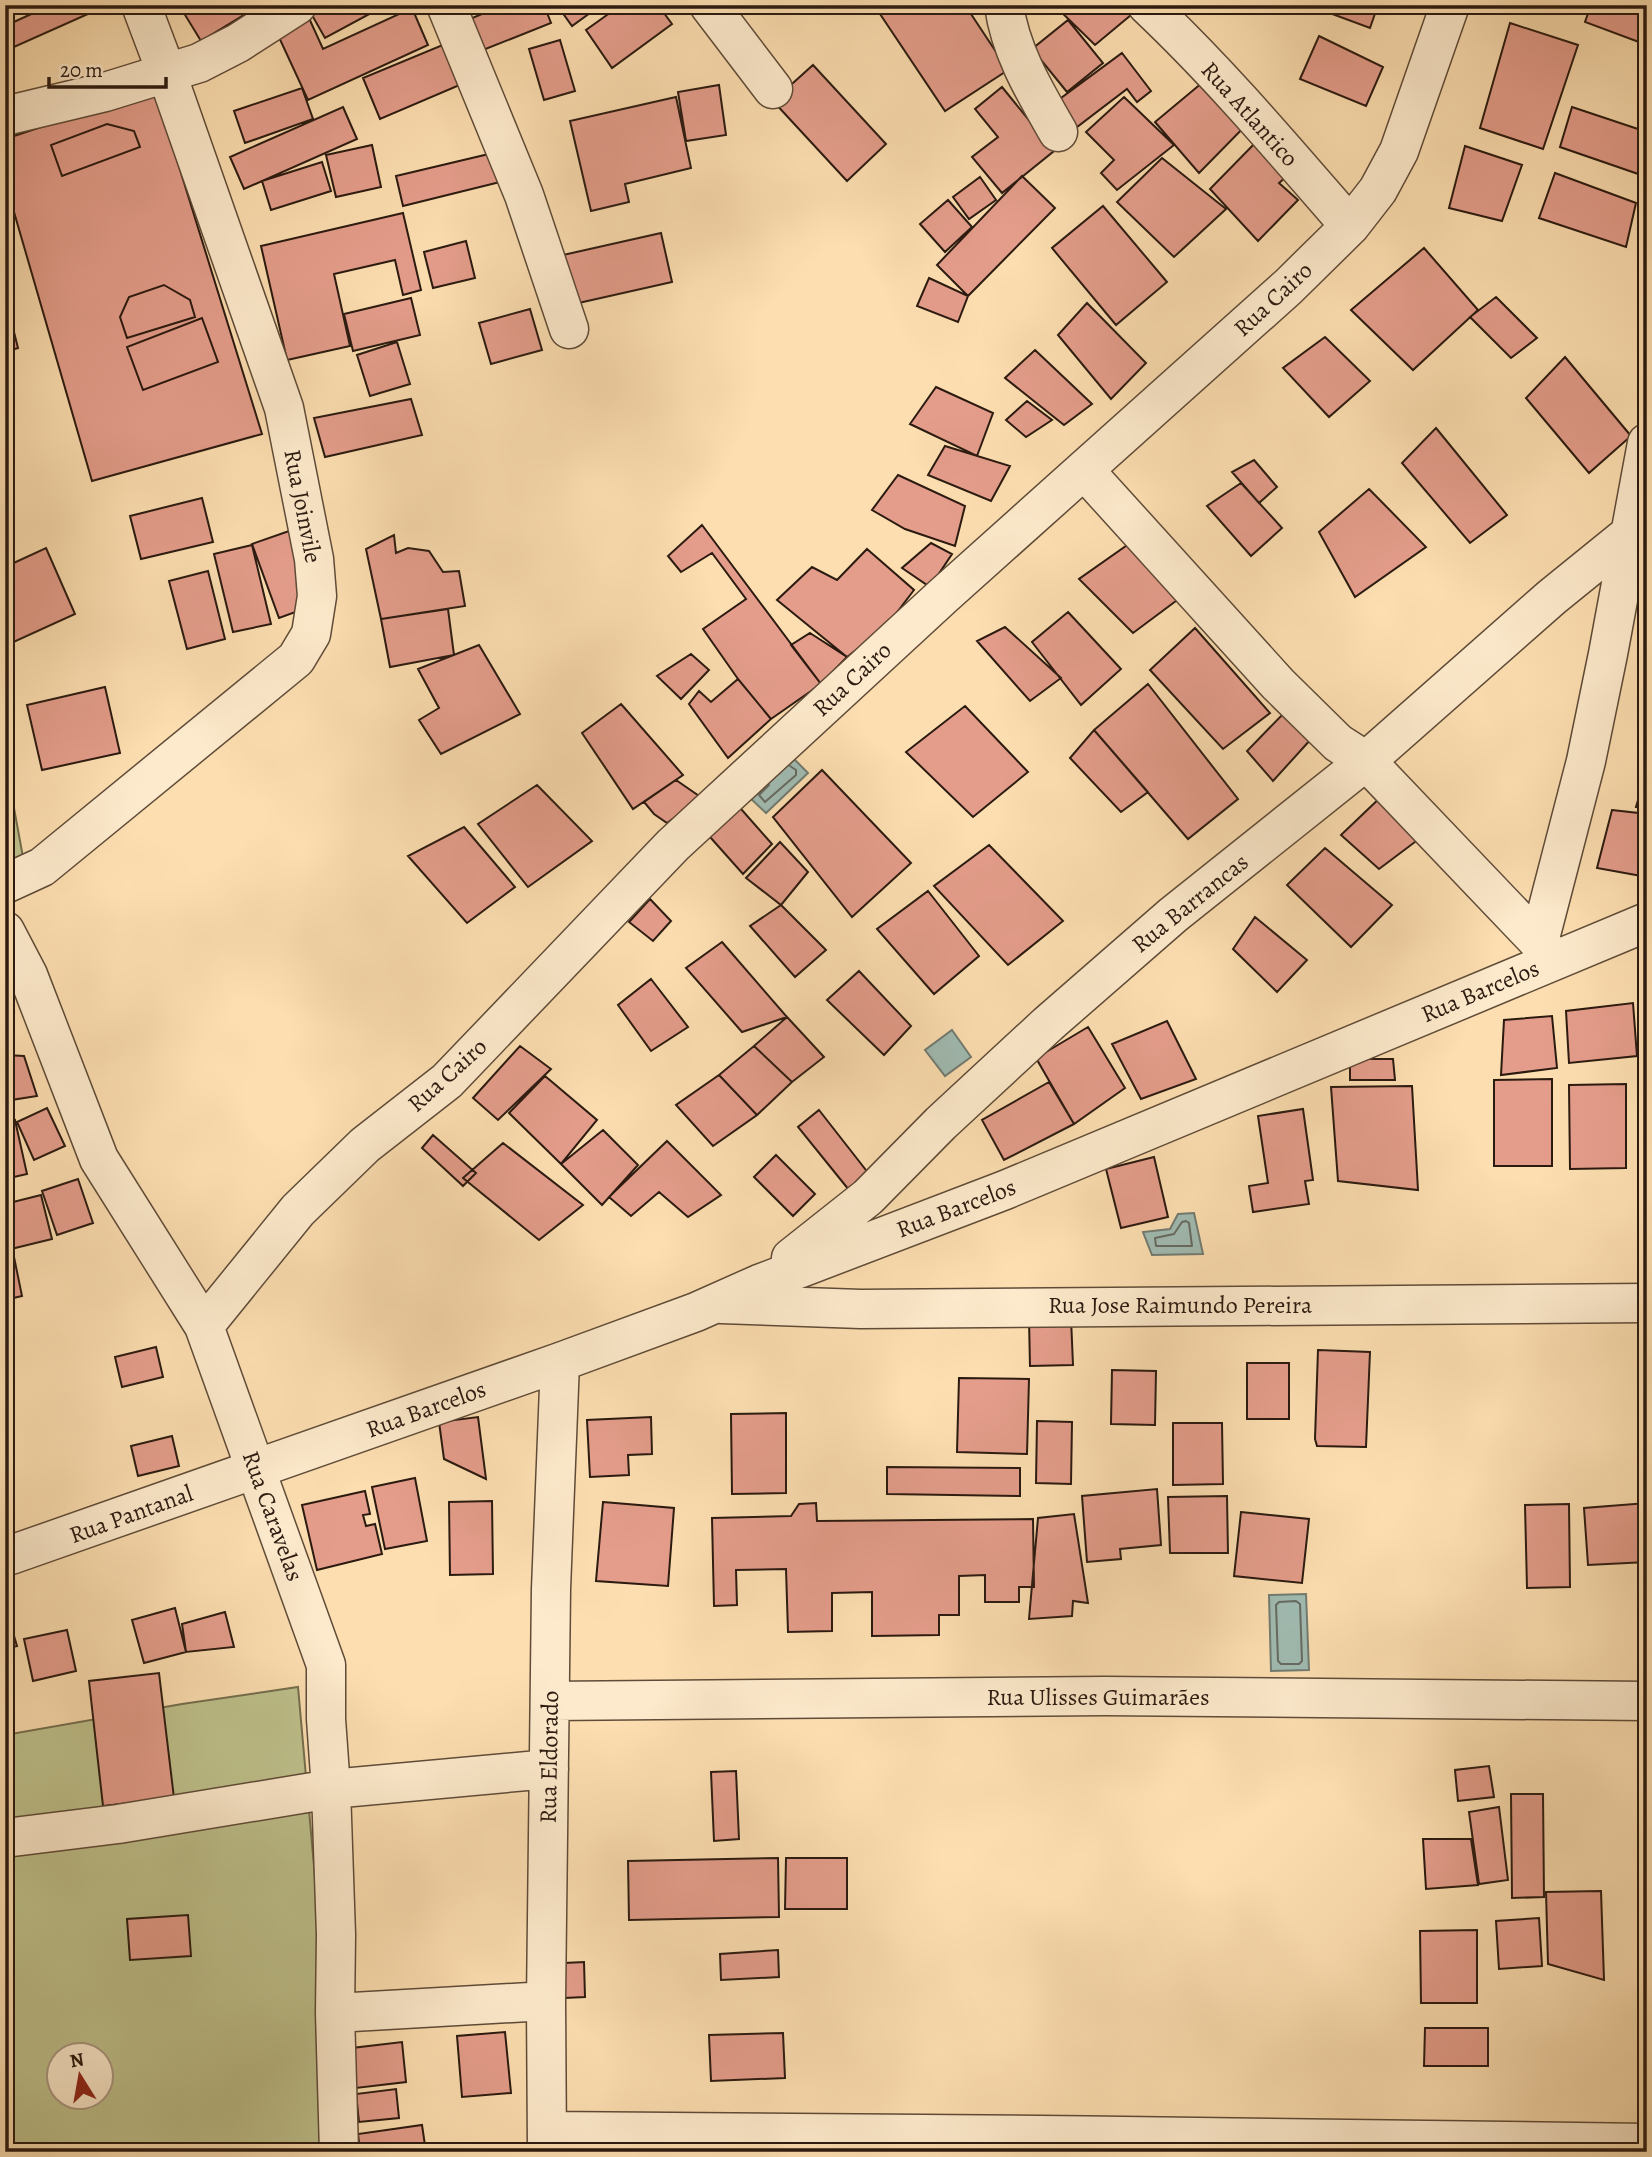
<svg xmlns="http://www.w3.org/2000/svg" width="1652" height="2157" font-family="Alegreya,serif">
<rect width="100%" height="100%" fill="#fcdeb0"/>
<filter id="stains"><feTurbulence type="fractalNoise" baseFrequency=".00286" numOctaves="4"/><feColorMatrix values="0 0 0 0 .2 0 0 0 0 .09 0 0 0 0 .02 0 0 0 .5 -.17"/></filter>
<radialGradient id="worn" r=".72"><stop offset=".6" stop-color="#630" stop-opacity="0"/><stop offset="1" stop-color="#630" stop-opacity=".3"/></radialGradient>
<path fill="#bec18c" stroke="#746e4e" stroke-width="2" fill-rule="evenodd" d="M5,759L25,868L5,865Z
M298,1687L319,1922L320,2152H5V1735L182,1704ZM60,2056H102V2098H60Z"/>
<path fill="#a0bbb2" stroke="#717b71" stroke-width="2" d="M790,755L808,773L766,813L748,796Z
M952,1030L971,1057L945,1076L925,1050Z
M1194,1213L1203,1254L1152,1255L1143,1232L1170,1229L1178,1214Z
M1306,1594L1309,1670L1271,1671L1269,1595Z"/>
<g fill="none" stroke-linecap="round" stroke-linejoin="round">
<path stroke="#666a61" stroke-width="2" d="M769,785L759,795L765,802L796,775V770L790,766
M1186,1221L1189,1223L1192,1246H1156L1155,1238L1174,1234L1182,1222Z
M1296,1601L1300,1604L1302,1661L1299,1664H1281L1278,1661L1276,1605L1279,1602Z"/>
</g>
<path fill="#e49d8b" stroke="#2b1a10" stroke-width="2" d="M51,5H108L5,51V26Z
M179,5H242L247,13L201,41Z
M314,5H386L325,38L308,8Z
M457,5H496L462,18Z
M503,5H544L551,23L483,50L470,19Z
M557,5H601L572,26Z
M621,5H658L672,24L612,68L586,30Z
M880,5H965L1008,70L945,111L876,8Z
M1054,5H1143L1095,45Z
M1308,5H1378L1370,28Z
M1591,5H1647V45L1585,22Z
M412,8L428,45L308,100L277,33L309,18L323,49Z
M1068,20L1103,63L1067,92L1032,49Z
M1510,23L1578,45L1543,149L1480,128Z
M1319,36L1383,67L1366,106L1300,79Z
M560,40L575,91L544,100L529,49Z
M445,44L462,84L380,119L363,78Z
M1122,53L1151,91L1137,102L1127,89L1077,127L1057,101Z
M813,65L886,144L847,181L773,101Z
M1209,77L1255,116L1199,173L1155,122Z
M719,85L726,135L686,141L678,92Z
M1002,87L1054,151L1002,193L972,157L998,137L975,109Z
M302,88L313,119L245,143L234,111Z
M155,89L262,434L92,481L5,181V139Z
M676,97L691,168L625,184L629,202L591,211L570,121Z
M1124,97L1174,145L1117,190L1101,173L1114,160L1086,132Z
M343,107L357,139L244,189L230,157Z
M1572,107L1647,132V177L1560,147Z
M107,124L134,131L140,147L62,176L51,145Z
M1260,138L1292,172L1279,183L1298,200L1258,241L1210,189Z
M372,145L381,187L336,197L326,155Z
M1465,146L1522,165L1502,221L1449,208Z
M493,153L500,182L403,206L396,176Z
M1162,158L1226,209L1174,257L1117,202Z
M322,162L331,191L271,210L262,181Z
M1555,173L1636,203L1626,247L1539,218Z
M1022,176L1055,208L968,296L937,265Z
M980,177L996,200L969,219L953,197Z
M948,200L972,227L945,252L920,224Z
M1103,206L1167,282L1116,325L1052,248Z
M403,213L421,290L403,295L395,260L334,274L350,346L287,360L261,246Z
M661,233L672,282L574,304L563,255Z
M466,241L475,278L433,288L424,252Z
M1424,248L1478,310L1413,370L1351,310Z
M929,278L968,296L958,322L917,306Z
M164,285L190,300L195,317L127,338L120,317L129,297Z
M5,296L18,348L5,352Z
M1496,297L1537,338L1511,358L1470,317Z
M411,298L420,335L353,351L344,314Z
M1087,303L1146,363L1111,399L1058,335Z
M530,309L542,350L491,364L479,323Z
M202,318L218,362L143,390L127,347Z
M1325,337L1370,381L1329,417L1283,368Z
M397,342L410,384L370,396L357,355Z
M1035,350L1092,404L1064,425L1005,378Z
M1565,357L1631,436L1589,473L1526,398Z
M936,387L993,413L977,456L910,424Z
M411,399L422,435L325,457L314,418Z
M1027,401L1052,420L1026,437L1006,420Z
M1436,428L1507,515L1470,543L1402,463Z
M945,446L1010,466L991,501L928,475Z
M1254,460L1277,487L1259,503L1232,472Z
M898,475L965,506L955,546L905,529L872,510Z
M1241,483L1282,528L1251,556L1207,506Z
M1369,489L1426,547L1355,597L1319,532Z
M202,498L213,542L141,559L130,516Z
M702,525L821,684L771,719L738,679L703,629L746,599L712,553L681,572L668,556Z
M289,531L315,605L279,618L252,544Z
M394,535L396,553L408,548L429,551L443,572L459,571L465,606L381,619L366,549Z
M1133,541L1192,589L1133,633L1079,579Z
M931,543L952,554L930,587L902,568Z
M252,545L271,624L233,632L214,554Z
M46,548L75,614L7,645L5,567Z
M867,549L914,590L885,628L847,657L777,600L812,567L837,580Z
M208,571L225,639L187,649L169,581Z
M448,609L454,655L390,667L381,619Z
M1068,612L1121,669L1081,705L1032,642Z
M1005,627L1061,678L1030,701L977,641Z
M1195,628L1270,713L1223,749L1150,670Z
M810,633L847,657L821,684L791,645Z
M479,645L520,714L441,754L419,720L439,708L418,669Z
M691,654L709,670L681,699L657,676Z
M738,679L771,719L728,758L689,704L699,691L711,702Z
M1148,684L1238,799L1188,839L1094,730Z
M105,687L120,753L42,770L27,705Z
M621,704L683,775L633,809L582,733Z
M965,706L1028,772L973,817L906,752Z
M1283,714L1312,738L1273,781L1247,751Z
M1094,730L1148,792L1121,812L1070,758Z
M822,770L911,863L852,917L773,817Z
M1647,770V809L1636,807Z
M676,780L702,798L667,823L654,814L644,802Z
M537,785L592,841L528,887L478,824Z
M1383,795L1423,836L1379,869L1341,835Z
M734,801L772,844L743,874L702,828Z
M1612,810L1647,814V877L1597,868Z
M464,827L515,887L467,923L408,856Z
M780,842L808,872L781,905L746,878Z
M989,845L1063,921L1008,965L934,886Z
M1325,848L1392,905L1351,947L1287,885Z
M928,891L979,956L934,994L877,929Z
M650,899L671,921L653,941L629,922Z
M781,905L826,950L795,977L750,926Z
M1255,917L1307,960L1277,992L1233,949Z
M722,942L787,1017L742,1032L686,968Z
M859,971L911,1026L884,1055L827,1000Z
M651,979L688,1027L651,1051L618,1005Z
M5,986L14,1011L5,1014Z
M1633,1003L1637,1056L1569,1063L1566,1011Z
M1552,1016L1557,1068L1501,1075L1504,1020Z
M787,1017L824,1057L792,1082L754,1046Z
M1167,1021L1196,1079L1141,1099L1112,1044Z
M1088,1027L1125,1088L1074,1124L1036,1058Z
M520,1046L551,1069L498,1120L473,1098Z
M754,1046L792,1082L757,1115L719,1075Z
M5,1055L24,1056L37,1096L5,1101Z
M1350,1059H1393L1395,1080H1350Z
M719,1075L757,1115L713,1146L676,1105Z
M545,1076L597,1120L561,1164L509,1113Z
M1552,1079V1166H1494V1080Z
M1049,1082L1074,1124L1004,1160L982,1120Z
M1626,1084V1168L1570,1169L1569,1085Z
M1412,1086L1418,1190L1338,1181L1331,1087Z
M47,1108L65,1146L34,1160L17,1122Z
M1303,1109L1313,1180L1305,1181L1309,1204L1253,1212L1249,1186L1268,1183L1258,1116Z
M819,1110L869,1174L849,1190L798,1127Z
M15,1120L27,1174L5,1179V1122Z
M603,1130L638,1165L602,1205L561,1164Z
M433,1135L476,1173L463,1186L422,1148Z
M667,1141L721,1195L688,1217L659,1192L631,1216L609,1197Z
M503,1143L583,1205L539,1240L463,1178Z
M776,1155L815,1194L793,1216L754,1177Z
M1154,1157L1168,1217L1121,1228L1106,1169Z
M78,1179L93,1223L57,1235L42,1191Z
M41,1195L52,1239L11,1249L5,1226V1204Z
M14,1257L22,1296L5,1300V1259Z
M1071,1318L1073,1365L1030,1366L1029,1319Z
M156,1347L163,1377L122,1387L115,1357Z
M1318,1350L1370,1352L1366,1447L1317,1446L1315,1439Z
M1247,1363H1289V1419H1247Z
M1112,1370L1156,1371L1155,1425L1111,1424Z
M959,1378L1029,1379L1027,1454L957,1452Z
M786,1413V1493L732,1494L731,1414Z
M478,1417L486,1479L444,1459L439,1422Z
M651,1417L652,1454L628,1455L629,1475L590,1477L587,1420Z
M1037,1421L1072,1422L1071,1484L1036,1483Z
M1173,1423H1222L1223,1484L1173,1485Z
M172,1436L179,1466L138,1476L131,1446Z
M887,1467L1020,1468V1496L887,1494Z
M415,1478L427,1541L385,1549L372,1487Z
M1157,1489L1161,1545L1120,1549L1121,1559L1087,1562L1082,1496Z
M365,1491L370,1514L363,1515L366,1526L375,1524L382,1554L317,1570L302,1505Z
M1227,1496L1228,1553H1170L1168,1497Z
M492,1501L493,1574L450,1575L449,1502Z
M603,1502L674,1508L668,1586L596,1581Z
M816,1503L817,1521L1033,1519L1034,1587H1019V1602H985V1575L959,1576V1615H939V1635L872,1636V1592L832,1593V1631L788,1632L786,1569L736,1570L737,1605L714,1606L712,1518L791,1516L799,1504Z
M1647,1503V1562L1588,1565L1584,1508Z
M1569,1504L1570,1587L1527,1588L1525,1505Z
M1241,1512L1309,1519L1302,1583L1234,1576Z
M1074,1514L1088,1603L1073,1601L1072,1616L1029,1619L1038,1518Z
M175,1608L186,1652L144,1663L132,1620Z
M225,1612L234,1647L186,1652L182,1624Z
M9,1619L17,1646L5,1649V1620Z
M67,1630L76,1671L33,1681L24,1639Z
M159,1673L174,1798L103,1806L89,1681Z
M1489,1766L1494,1797L1458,1801L1455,1770Z
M736,1771L739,1839L714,1841L711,1772Z
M1511,1794H1543L1544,1897L1512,1898Z
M1499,1807L1508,1880L1479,1884L1469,1812Z
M1423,1839H1471L1478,1885L1426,1889Z
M778,1858L779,1917L629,1920L628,1861Z
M786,1858H847V1909H785Z
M1601,1891L1604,1980L1548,1964L1546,1892Z
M188,1915L191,1956L130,1960L127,1919Z
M1539,1918L1542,1966L1499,1969L1496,1921Z
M1477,1930V2003H1421L1420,1931Z
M778,1950L779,1977L721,1980L720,1954Z
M584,1962L585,1997L564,1998V1963Z
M1640,1975L1647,1976V2028H1640Z
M1425,2028H1488V2066H1424Z
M505,2032L511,2093L462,2097L457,2036Z
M783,2033L785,2078L711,2081L709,2035Z
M402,2042L406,2082L356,2088L352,2048Z
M396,2089L399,2118L359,2122L356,2094Z
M422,2125L426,2152H360L358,2134Z
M507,2145L508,2152H442Z
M513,2148V2152H447V2149Z"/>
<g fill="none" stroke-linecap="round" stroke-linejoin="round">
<defs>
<path id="street" d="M446,5L524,195L569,329
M709,5L773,89
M1004,5C1010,51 1035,92 1058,132
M1147,5C1220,74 1284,150 1350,226
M5,116L105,92L199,63L238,43L297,5
M1085,471L1278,684L1338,743L1366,761L1555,959
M5,884L42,867L296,659L311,634L317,596L314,559L284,408L167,74L141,5
M5,931L28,975L99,1159L204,1326L326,1665V1719L331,1789L336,1935L335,2013L339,2152
M1539,942L1586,761L1608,654L1647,443
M791,1258L868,1197L941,1123L1048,1024L1173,915L1366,761L1552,597L1631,533
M721,1304L861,1309L1647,1303
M204,1326L298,1210L365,1145L447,1081L673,845L943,596L1288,287L1350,226L1378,190L1399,151L1450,5
M5,1557L560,1362L696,1312L759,1284L1005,1190L1647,922
M550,1701L1105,1696L1647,1701
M5,1838L118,1824L331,1789L549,1769
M335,2013L546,2001
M547,2131C914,2134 1280,2136 1647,2143
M547,2152L546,2001L551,1589L560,1362"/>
</defs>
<use href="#street" stroke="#5f4b38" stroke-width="41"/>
<use href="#street" stroke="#fdeacc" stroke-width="38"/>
</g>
<g text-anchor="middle" stroke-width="6" stroke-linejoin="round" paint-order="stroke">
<g font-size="24" fill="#2b1a10" stroke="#fdeacc">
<text transform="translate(1250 114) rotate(48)" y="8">Rua Atlantico</text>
<text transform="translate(1273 299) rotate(-43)" y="8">Rua Cairo</text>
<text transform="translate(303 506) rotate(79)" y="8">Rua Joinvile</text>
<text transform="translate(852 679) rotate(-43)" y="8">Rua Cairo</text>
<text transform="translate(1190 903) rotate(-39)" y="8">Rua Barrancas</text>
<text transform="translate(1480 991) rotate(-23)" y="8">Rua Barcelos</text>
<text transform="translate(447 1075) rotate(-42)" y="8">Rua Cairo</text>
<text transform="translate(956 1208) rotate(-21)" y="8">Rua Barcelos</text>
<text x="1180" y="1313">Rua Jose Raimundo Pereira</text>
<text transform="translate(426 1409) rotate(-20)" y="8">Rua Barcelos</text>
<text transform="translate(131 1514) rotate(-20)" y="8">Rua Pantanal</text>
<text transform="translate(273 1516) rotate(70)" y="8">Rua Caravelas</text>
<text x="1098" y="1705">Rua Ulisses Guimarães</text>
<text transform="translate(549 1757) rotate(-89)" y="8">Rua Eldorado</text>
</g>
</g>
<rect width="1652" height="2157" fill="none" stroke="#fcdeb0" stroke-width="28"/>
<rect x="7" y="7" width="1638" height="2143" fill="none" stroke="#2b1a10" stroke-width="3.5"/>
<rect x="14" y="14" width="1624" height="2129" fill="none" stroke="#2b1a10" stroke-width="2"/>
<g transform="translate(80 2076) rotate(349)"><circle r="33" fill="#fdeacc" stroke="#a99781" stroke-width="2"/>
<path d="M0-5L12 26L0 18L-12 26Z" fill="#8f2418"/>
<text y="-10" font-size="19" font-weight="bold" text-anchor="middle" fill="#2b1a10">N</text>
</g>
<path d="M49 77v10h117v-10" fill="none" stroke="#2b1a10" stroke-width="3.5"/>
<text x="60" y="77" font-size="21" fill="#2b1a10" stroke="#fdeacc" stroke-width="5" paint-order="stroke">20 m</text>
<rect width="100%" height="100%" filter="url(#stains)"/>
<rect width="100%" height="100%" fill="url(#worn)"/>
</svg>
